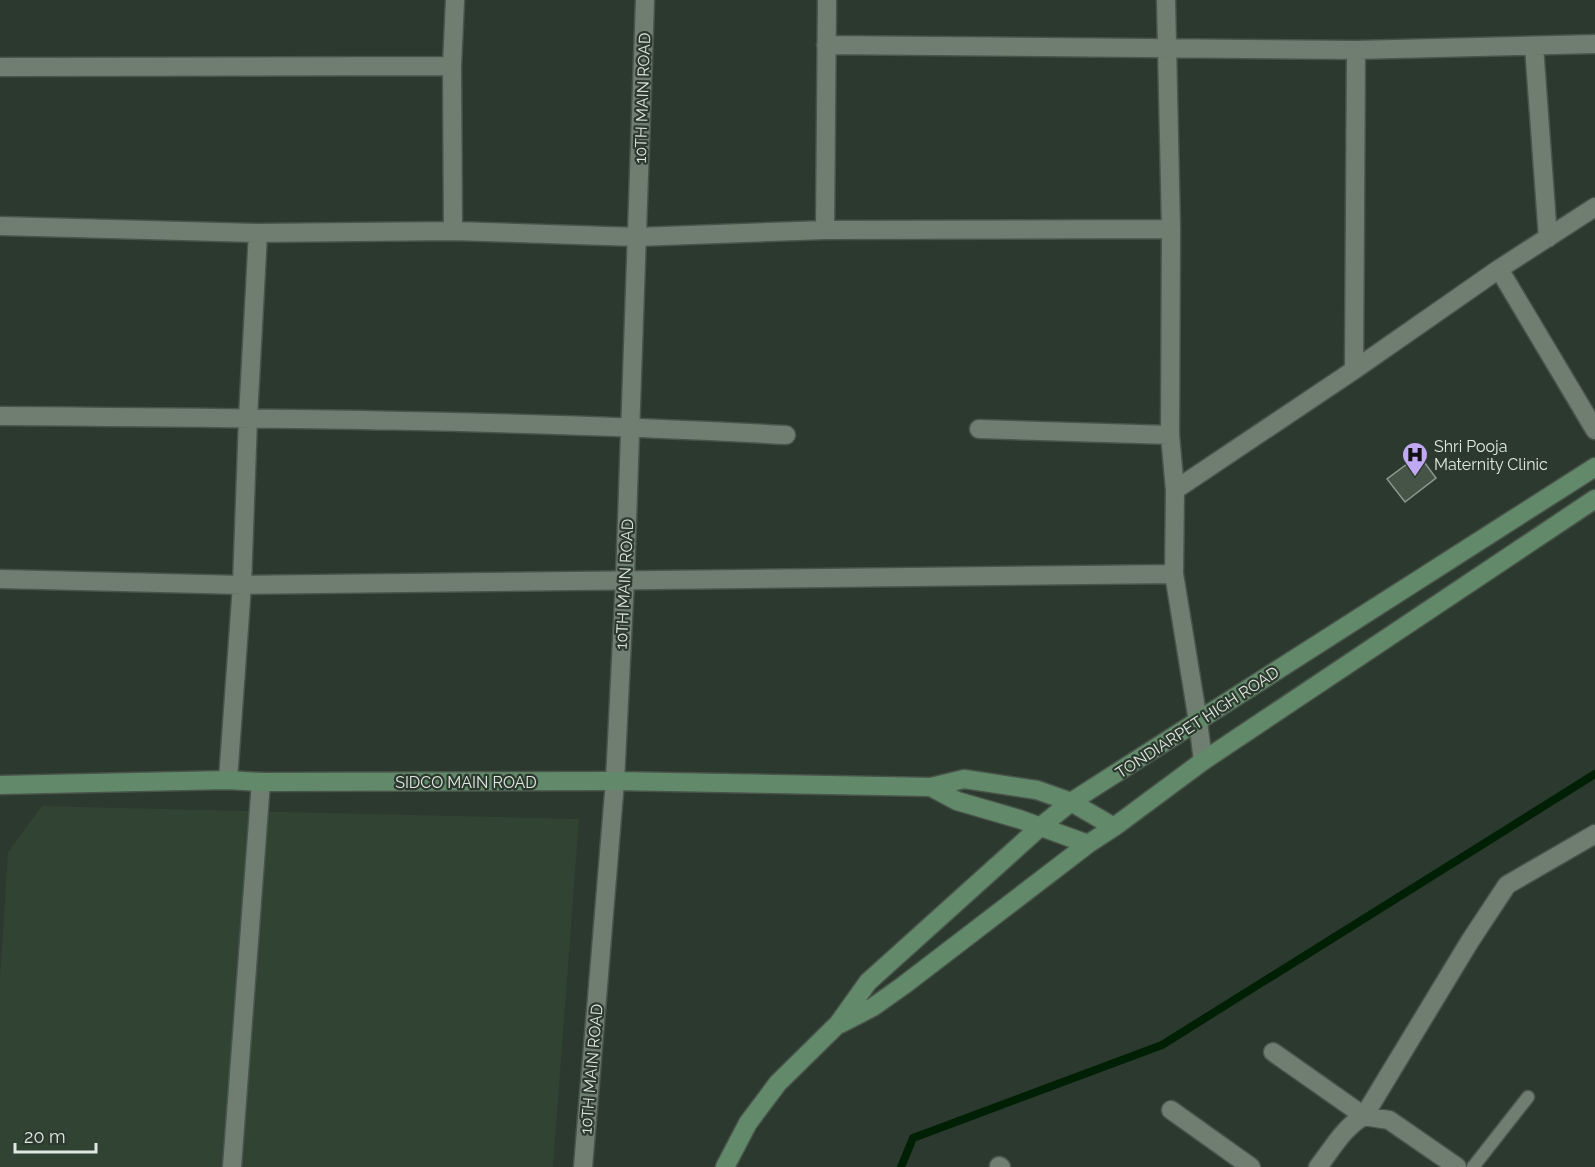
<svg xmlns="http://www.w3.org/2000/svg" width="1595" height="1167" font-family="Raleway,sans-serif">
<rect width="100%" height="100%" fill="#2c392e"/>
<path fill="#314333" d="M42,806L579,819L553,1167H0V978L8,852Z"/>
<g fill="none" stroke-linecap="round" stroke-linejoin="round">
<path stroke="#002005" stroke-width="8" d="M901,1167L913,1138L1162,1045L1595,774"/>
</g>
<path fill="#465448" stroke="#8b9a8c" stroke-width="1.5" d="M1419,455L1436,478L1405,502L1387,479Z"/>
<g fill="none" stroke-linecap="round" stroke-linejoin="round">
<defs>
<path id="lane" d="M1473,1167L1528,1097"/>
<path id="street" d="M1166,0L1171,229L1170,435L1175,490L1174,574L1198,721L1203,761
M826,45L1356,50L1595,44
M1534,46L1548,238
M0,67L452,66
M0,226L258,233L453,231L637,237L825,230L1171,229
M825,230L827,0
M453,231L452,66L455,0
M1499,269L1595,430
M1354,370L1356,50
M0,416C262,418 524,420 786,435
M979,429L1170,435
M1175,490L1354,370L1499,269L1595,207
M0,579L242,585L1174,574
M228,780L242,585L248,418L258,233
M1273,1052L1364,1116L1470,941L1507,885L1595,834
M1171,1110L1251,1167
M999,1166L1001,1167
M232,1167L261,782
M583,1167L615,781L625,579L645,0
M1318,1167C1332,1149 1344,1127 1364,1116L1389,1120L1457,1167"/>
<path id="secondary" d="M0,785L228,780L261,782L615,781L931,787L964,779L1037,790L1071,802L1114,827
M931,787L957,801L1019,819L1088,844
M840,1024L873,1007L904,985L1088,844L1114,827L1203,761L1595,499
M725,1167L748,1123L778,1083L838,1024L868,982L1040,827L1071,802L1595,467"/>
</defs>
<use href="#lane" stroke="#49544b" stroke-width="15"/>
<use href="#street" stroke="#49544b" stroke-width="21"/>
<use href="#secondary" stroke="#49544b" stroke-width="21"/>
<use href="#lane" stroke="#707e71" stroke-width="12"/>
<use href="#street" stroke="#707e71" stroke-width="18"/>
<use href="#secondary" stroke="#628a6a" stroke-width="18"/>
</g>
<defs>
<symbol id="hospital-pin" viewBox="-11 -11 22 30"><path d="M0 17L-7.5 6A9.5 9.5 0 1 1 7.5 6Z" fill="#c0a8f3" stroke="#2c392e"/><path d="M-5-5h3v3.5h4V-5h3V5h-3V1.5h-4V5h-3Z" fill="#111"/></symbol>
</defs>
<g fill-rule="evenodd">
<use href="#hospital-pin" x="1400" y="440" width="30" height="40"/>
</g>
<g text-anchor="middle" stroke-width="4.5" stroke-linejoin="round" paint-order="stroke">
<g font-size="16" fill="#e0e8e1" stroke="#2c392e">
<text transform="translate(642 98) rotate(-88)" y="6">10TH MAIN ROAD</text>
<text transform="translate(624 584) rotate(-87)" y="6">10TH MAIN ROAD</text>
<text transform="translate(1197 722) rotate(-33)" y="6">TONDIARPET HIGH ROAD</text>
<text x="466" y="788">SIDCO MAIN ROAD</text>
<text transform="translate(591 1069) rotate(-85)" y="6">10TH MAIN ROAD</text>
</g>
<g font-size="16" fill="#e0e8e1" stroke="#2c392e" text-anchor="start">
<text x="1434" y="452">Shri Pooja<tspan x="1434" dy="18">Maternity Clinic</tspan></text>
</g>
</g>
<path d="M15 1143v9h81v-9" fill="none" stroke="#e0e8e1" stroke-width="3"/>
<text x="24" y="1143" font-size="18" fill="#e0e8e1" stroke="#2c392e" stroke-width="4.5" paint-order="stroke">20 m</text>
</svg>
